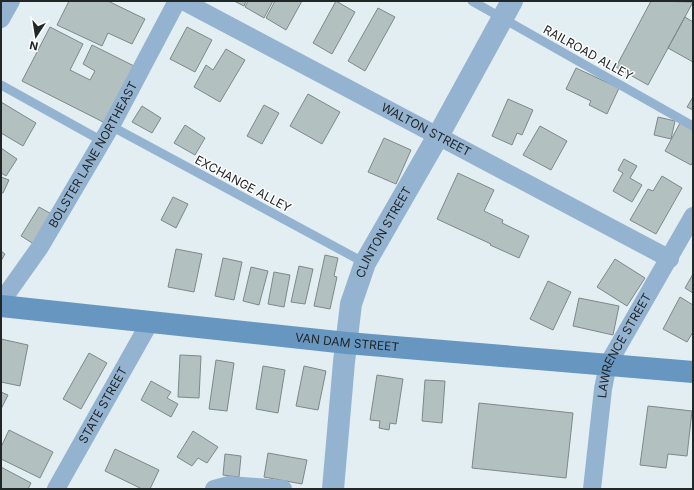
<svg xmlns="http://www.w3.org/2000/svg" width="694" height="490" font-family="Inter,sans-serif">
<rect width="100%" height="100%" fill="#e3eef3"/>
<path fill="#b3c0c0" stroke="#7d8889" d="M69,1H108L145,19L132,44L108,33L102,46L57,25Z
M234,1H246L244,6Z
M248,1H273L264,18L245,7Z
M275,1H302L286,30L266,18Z
M336,1L355,12L332,54L313,43Z
M651,1L693,2L648,85L616,67Z
M378,8L395,17L365,71L348,61Z
M685,17L693,22V62L668,48Z
M50,27L83,44L70,70L90,80L95,71L83,64L92,45L140,69L111,126L22,81Z
M187,27L212,40L195,72L170,59Z
M226,49L245,60L220,102L194,87L206,65L213,70Z
M576,68L619,88L607,114L589,105L591,101L566,89Z
M308,94L340,112L322,144L290,126Z
M693,97V110L687,107Z
M508,99L533,110L522,135L517,133L512,145L492,136Z
M1,102L36,123L23,146L1,133Z
M264,105L279,113L262,144L247,136Z
M142,106L161,118L152,133L132,122Z
M658,117L675,121L671,139L654,135Z
M680,123L693,130V162L691,165L665,151Z
M185,125L205,138L195,155L174,143Z
M540,126L567,141L551,170L523,155Z
M384,138L411,150L396,184L368,172Z
M1,148L17,159L6,176L1,173Z
M624,159L637,166L630,178L642,185L632,202L613,191L623,173L618,170Z
M458,173L494,190L484,211L503,220L502,223L529,236L519,258L490,245L491,244L437,219Z
M662,176L682,188L656,234L630,220L648,189L653,191Z
M1,177L9,180L3,193H1Z
M173,197L188,204L176,228L161,220Z
M39,207L55,216L37,246L21,236Z
M176,249L202,254L194,292L168,287Z
M1,251L5,254L1,261Z
M325,255L338,258L334,276L337,277L330,309L314,306Z
M223,258L242,262L234,300L215,296Z
M615,259L645,278L627,306L597,287Z
M299,266L313,269L305,304L291,302Z
M251,267L268,271L259,305L243,301Z
M274,272L290,275L284,307L268,304Z
M693,274V293L685,288Z
M548,281L571,292L553,330L530,319Z
M680,297L693,305V332L687,342L663,329Z
M579,298L619,306L613,335L573,326Z
M1,339L28,345L20,386L1,382Z
M89,353L107,363L81,409L63,399Z
M180,355L201,356L199,398L178,397Z
M216,360L234,363L227,411L209,409Z
M263,366L285,370L278,413L256,409Z
M304,366L326,371L318,410L296,406Z
M377,375L403,379L396,424L390,423L389,430L379,428L380,421L370,420Z
M425,380L445,381L442,423L422,421Z
M151,381L171,392L167,398L178,404L171,417L141,400Z
M1,392L8,395L1,409Z
M479,403L573,413L566,478L472,468Z
M648,406L692,411L687,456L668,454L666,468L640,465Z
M9,430L53,452L40,478L1,459V447Z
M193,431L218,447L207,463L198,458L192,466L177,457Z
M115,449L159,470L150,489H142L105,471Z
M268,453L307,460L302,484L264,477Z
M225,454L241,456L239,477L223,475Z
M1,467L31,483L28,489H1Z"/>
<g fill="none" stroke-linecap="round" stroke-linejoin="round">
<path stroke="#94b3d0" stroke-width="9" d="M472,1L693,126
M1,85L102,141
M111,126L365,263"/>
<g stroke="#94b3d0" stroke-width="18">
<path id="s1" d="M183,1L670,259"/>
<path d="M1,19L11,1"/>
<path id="s2" d="M1,302L40,247L111,126L177,1"/>
<path id="s3" d="M56,489L150,322"/>
<path d="M214,489L229,485L283,489"/>
<path id="s4" d="M592,489L603,389L608,364L693,216"/>
</g>
<path stroke="#94b3d0" stroke-width="22" id="s5" d="M333,489L344,362L351,304L365,263L438,136L512,1"/>
<path stroke="#6797c1" stroke-width="22" id="s6" d="M1,306L347,343L693,372"/>
</g>
<g text-anchor="middle" stroke-width="3" stroke-linejoin="round" paint-order="stroke">
<g font-size="12" fill="#212627" stroke="#fff">
<text transform="translate(588 53) rotate(29)" y="4">RAILROAD ALLEY</text>
<text dy="4" stroke="none"><textPath href="#s1" startOffset="275">WALTON STREET</textPath></text>
<text dy="4" stroke="none"><textPath href="#s2" startOffset="174">BOLSTER LANE NORTHEAST</textPath></text>
<text transform="translate(243 184) rotate(28)" y="4">EXCHANGE ALLEY</text>
<text dy="4" stroke="none"><textPath href="#s5" startOffset="265">CLINTON STREET</textPath></text>
<text dy="4" stroke="none"><textPath href="#s6" startOffset="348">VAN DAM STREET</textPath></text>
<text dy="4" stroke="none"><textPath href="#s4" startOffset="149">LAWRENCE STREET</textPath></text>
<text dy="4" stroke="none"><textPath href="#s3" startOffset="96">STATE STREET</textPath></text>
</g>
</g>
<rect width="694" height="490" fill="none" stroke="#212627" stroke-width="4"/>
<g transform="translate(36 36) rotate(192)" stroke="#ffffff" stroke-width="3" paint-order="stroke">
<path d="M0-3L7 15L0 10L-7 15Z" fill="#212627"/>
<text y="-6" font-size="11" font-weight="bold" text-anchor="middle" fill="#212627">N</text>
</g>
</svg>
